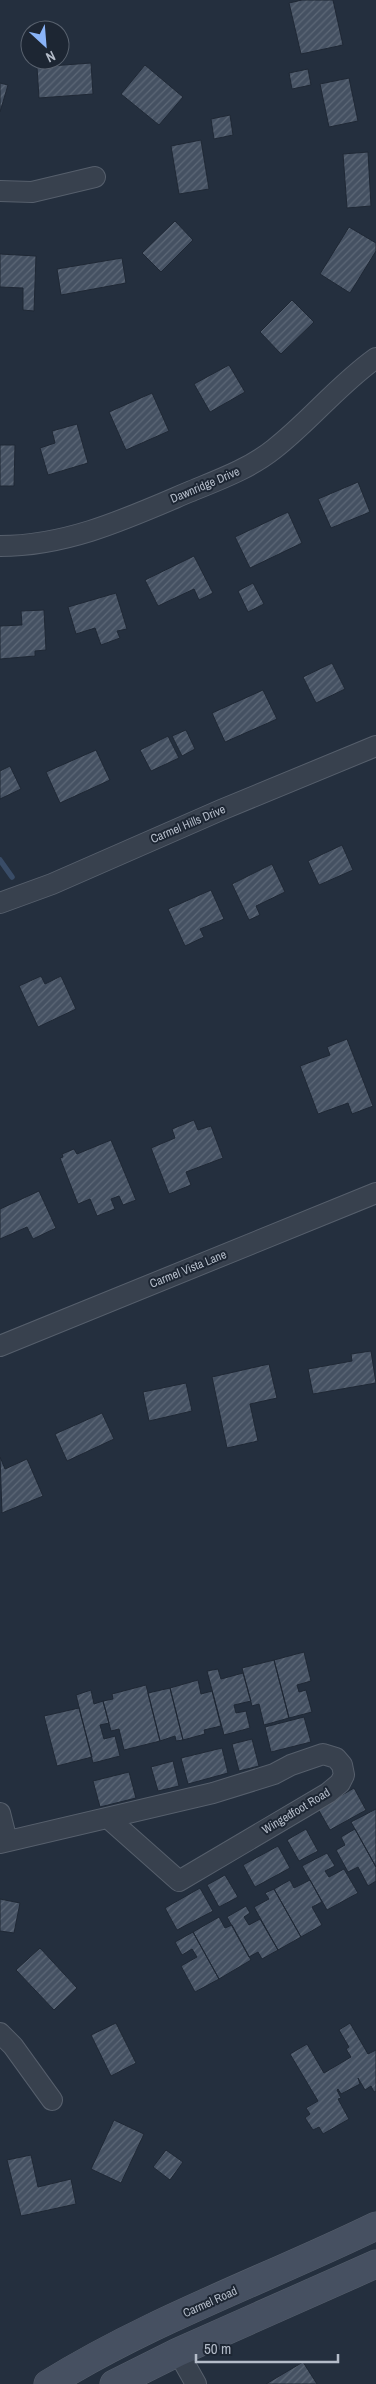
<svg xmlns="http://www.w3.org/2000/svg" width="376" height="2384" font-family="'Archivo Narrow',sans-serif">
<defs>
<pattern id="building-hatch" width="6" height="6" patternUnits="userSpaceOnUse" patternTransform="scale(1.25)"><rect width="6" height="6" fill="#455162"/><path d="M-1 1l2-2M0 6l6-6M5 7l2-2" fill="none" stroke="#5d6877"/></pattern>
</defs>
<rect width="100%" height="100%" fill="#242f3e"/>
<g fill="none" stroke-linecap="round" stroke-linejoin="round">
<path stroke="#394c67" stroke-width="5.5" d="M0,860L12,877"/>
</g>
<path fill="url(#building-hatch)" stroke="#1f2835" d="M302,0H333L343,45L301,54L289,3Z
M91,63L93,94L39,98L37,67Z
M145,65L183,97L159,125L121,94Z
M308,69L311,85L292,89L289,73Z
M349,78L358,121L329,127L320,84Z
M0,83L8,85L0,112Z
M230,115L233,135L214,139L211,119Z
M201,140L209,189L179,194L171,146Z
M368,152L371,206L347,208L343,154Z
M175,221L193,240L161,272L142,253Z
M349,227L376,243V251L350,293L320,274Z
M0,254L36,256L34,311L23,310V288L0,287Z
M122,258L126,283L61,295L57,269Z
M292,300L314,322L281,354L260,332Z
M229,365L245,392L210,412L194,384Z
M152,393L169,431L126,450L109,412Z
M77,424L88,463L48,475L40,448L55,443L52,431Z
M0,445H15L14,486H0Z
M358,482L370,512L331,528L318,499Z
M288,512L302,543L250,568L235,537Z
M194,556L213,593L199,600L194,589L158,606L145,580Z
M253,583L264,604L248,612L238,591Z
M116,593L127,629L117,631L120,638L101,645L95,628L76,634L68,607Z
M44,610L46,650L35,651V656L0,659V626L22,625L21,611Z
M332,663L345,689L316,703L303,677Z
M263,690L277,719L225,742L212,713Z
M186,730L195,749L182,756L172,736Z
M168,736L179,758L151,771L140,750Z
M96,750L110,780L60,803L46,772Z
M10,766L21,789L0,799V771Z
M342,845L353,870L319,885L308,861Z
M272,864L285,892L256,906L260,915L249,920L232,884Z
M211,890L224,919L200,929L204,937L185,946L168,909Z
M41,976L45,984L61,976L76,1009L38,1027L19,986Z
M347,1039L373,1106L352,1114L348,1103L318,1114L300,1066L330,1055L327,1047Z
M194,1120L198,1130L211,1126L223,1158L186,1172L191,1185L169,1194L151,1148L175,1138L172,1129Z
M111,1140L136,1200L123,1205L119,1196L111,1199L115,1209L97,1216L90,1199L78,1204L60,1158L63,1157L62,1154L74,1149L77,1154Z
M39,1191L56,1228L33,1239L27,1227L0,1239V1209Z
M371,1351L376,1383L313,1394L308,1369L352,1361L351,1354Z
M269,1364L277,1398L250,1404L258,1441L227,1448L212,1377Z
M186,1383L192,1411L149,1421L143,1392Z
M102,1413L114,1439L67,1461L55,1434Z
M0,1457L5,1469L27,1459L43,1496L2,1513Z
M304,1652L311,1681L297,1685L299,1692L306,1690L312,1712L289,1718L274,1660Z
M274,1660L289,1718L264,1725L259,1704L252,1706L242,1668Z
M218,1669L221,1679L243,1673L251,1701L234,1705L236,1713L246,1711L250,1728L224,1735L207,1671Z
M198,1680L201,1694L212,1691L221,1726L204,1730L205,1734L183,1740L170,1688Z
M146,1685L160,1741L124,1750L119,1729L111,1731L103,1701L113,1699L112,1694Z
M170,1688L183,1740L176,1741L175,1736L160,1741L148,1693Z
M91,1690L94,1704L103,1701L109,1723L100,1725L104,1739L115,1736L120,1756L93,1763L76,1695Z
M79,1708L92,1757L57,1766L44,1716Z
M304,1717L311,1742L271,1752L265,1727Z
M252,1739L259,1766L239,1771L232,1744Z
M222,1748L228,1773L188,1784L181,1758Z
M173,1761L179,1786L158,1791L151,1767Z
M129,1772L136,1798L100,1807L93,1781Z
M354,1788L366,1810L330,1830L318,1809Z
M376,1809V1867L351,1822Z
M306,1829L318,1851L299,1861L287,1840Z
M355,1829L376,1867V1881L368,1886L358,1867L348,1872L336,1850L345,1845L341,1837Z
M278,1846L290,1868L255,1887L243,1865Z
M327,1853L335,1866L325,1871L329,1877L344,1869L358,1893L327,1910L302,1866Z
M225,1875L238,1897L219,1907L207,1885Z
M290,1880L294,1888L310,1880L322,1902L312,1907L322,1925L301,1937L274,1889Z
M200,1888L213,1911L177,1930L165,1908Z
M274,1889L301,1937L278,1950L254,1907L269,1899L265,1893Z
M0,1899L20,1903L14,1933L0,1931Z
M246,1906L250,1913L244,1917L249,1925L260,1919L278,1950L262,1959L258,1952L249,1957L227,1917Z
M219,1917L225,1928L232,1925L251,1960L219,1979L193,1932Z
M193,1932L219,1979L195,1992L181,1966L197,1957L192,1949L182,1955L175,1942Z
M40,1948L77,1988L54,2010L16,1970Z
M116,2023L136,2063L111,2076L91,2035Z
M350,2023L368,2054L376,2050V2091L374,2092L371,2086L365,2090L358,2078L360,2084L341,2094L338,2089L337,2090L341,2098L338,2099L349,2119L323,2134L319,2127L313,2130L305,2118L310,2114L306,2108L318,2101L290,2054L307,2044L324,2073L351,2057L346,2049L349,2047L339,2030Z
M114,2120L144,2134L121,2183L91,2169Z
M166,2150L183,2162L170,2180L153,2167Z
M31,2155L38,2187L71,2179L76,2204L21,2216L7,2160Z
M303,2362L317,2384H266Z"/>
<g fill="none" stroke-linecap="round" stroke-linejoin="round">
<defs>
<path id="street" d="M0,191L32,192L95,177
M0,546C68,546 128,518 189,492C218,480 249,469 274,449C310,421 338,385 376,358
M0,903L52,884L221,810L376,746
M0,1346L376,1193
M0,1813L7,1841
M0,1843L213,1793L274,1774L291,1765L323,1754L336,1758L342,1765L344,1775L340,1783L328,1793L179,1881L108,1818
M0,2033L13,2046L52,2100
M178,2352L196,2384"/>
<path id="secondary" d="M48,2384C151,2320 267,2279 376,2226
M114,2384L178,2352L376,2264"/>
</defs>
<use href="#street" stroke="#565f6c" stroke-width="22"/>
<use href="#secondary" stroke="#565f6c" stroke-width="29"/>
<use href="#street" stroke="#38414e" stroke-width="20"/>
<use href="#secondary" stroke="#465061" stroke-width="28"/>
</g>
<g text-anchor="middle" stroke-width="4" stroke-linejoin="round" paint-order="stroke">
<g font-size="12" fill="#b4bcc9" stroke="#1d2633">
<text transform="translate(205 485) rotate(-23)" y="4">Dawnridge Drive</text>
<text transform="translate(188 824) rotate(-23)" y="4">Carmel Hills Drive</text>
<text transform="translate(188 1269) rotate(-22)" y="4">Carmel Vista Lane</text>
<text transform="translate(296 1811) rotate(-31)" y="4">Wingedfoot Road</text>
<text transform="translate(210 2302) rotate(-24)" y="4">Carmel Road</text>
</g>
</g>
<g transform="translate(45 45) rotate(154)"><circle r="24" fill="#1d2633" stroke="#59626f"/>
<path d="M0-4L9 19L0 12L-9 19Z" fill="#8ab4f8"/>
<text y="-8" font-size="14" font-weight="bold" text-anchor="middle" fill="#b4bcc9">N</text>
</g>
<path d="M196 2354v8h142v-8" fill="none" stroke="#b4bcc9" stroke-width="2.5"/>
<text x="204" y="2354" font-size="15" fill="#b4bcc9" stroke="#1d2633" stroke-width="4" paint-order="stroke">50 m</text>
</svg>
